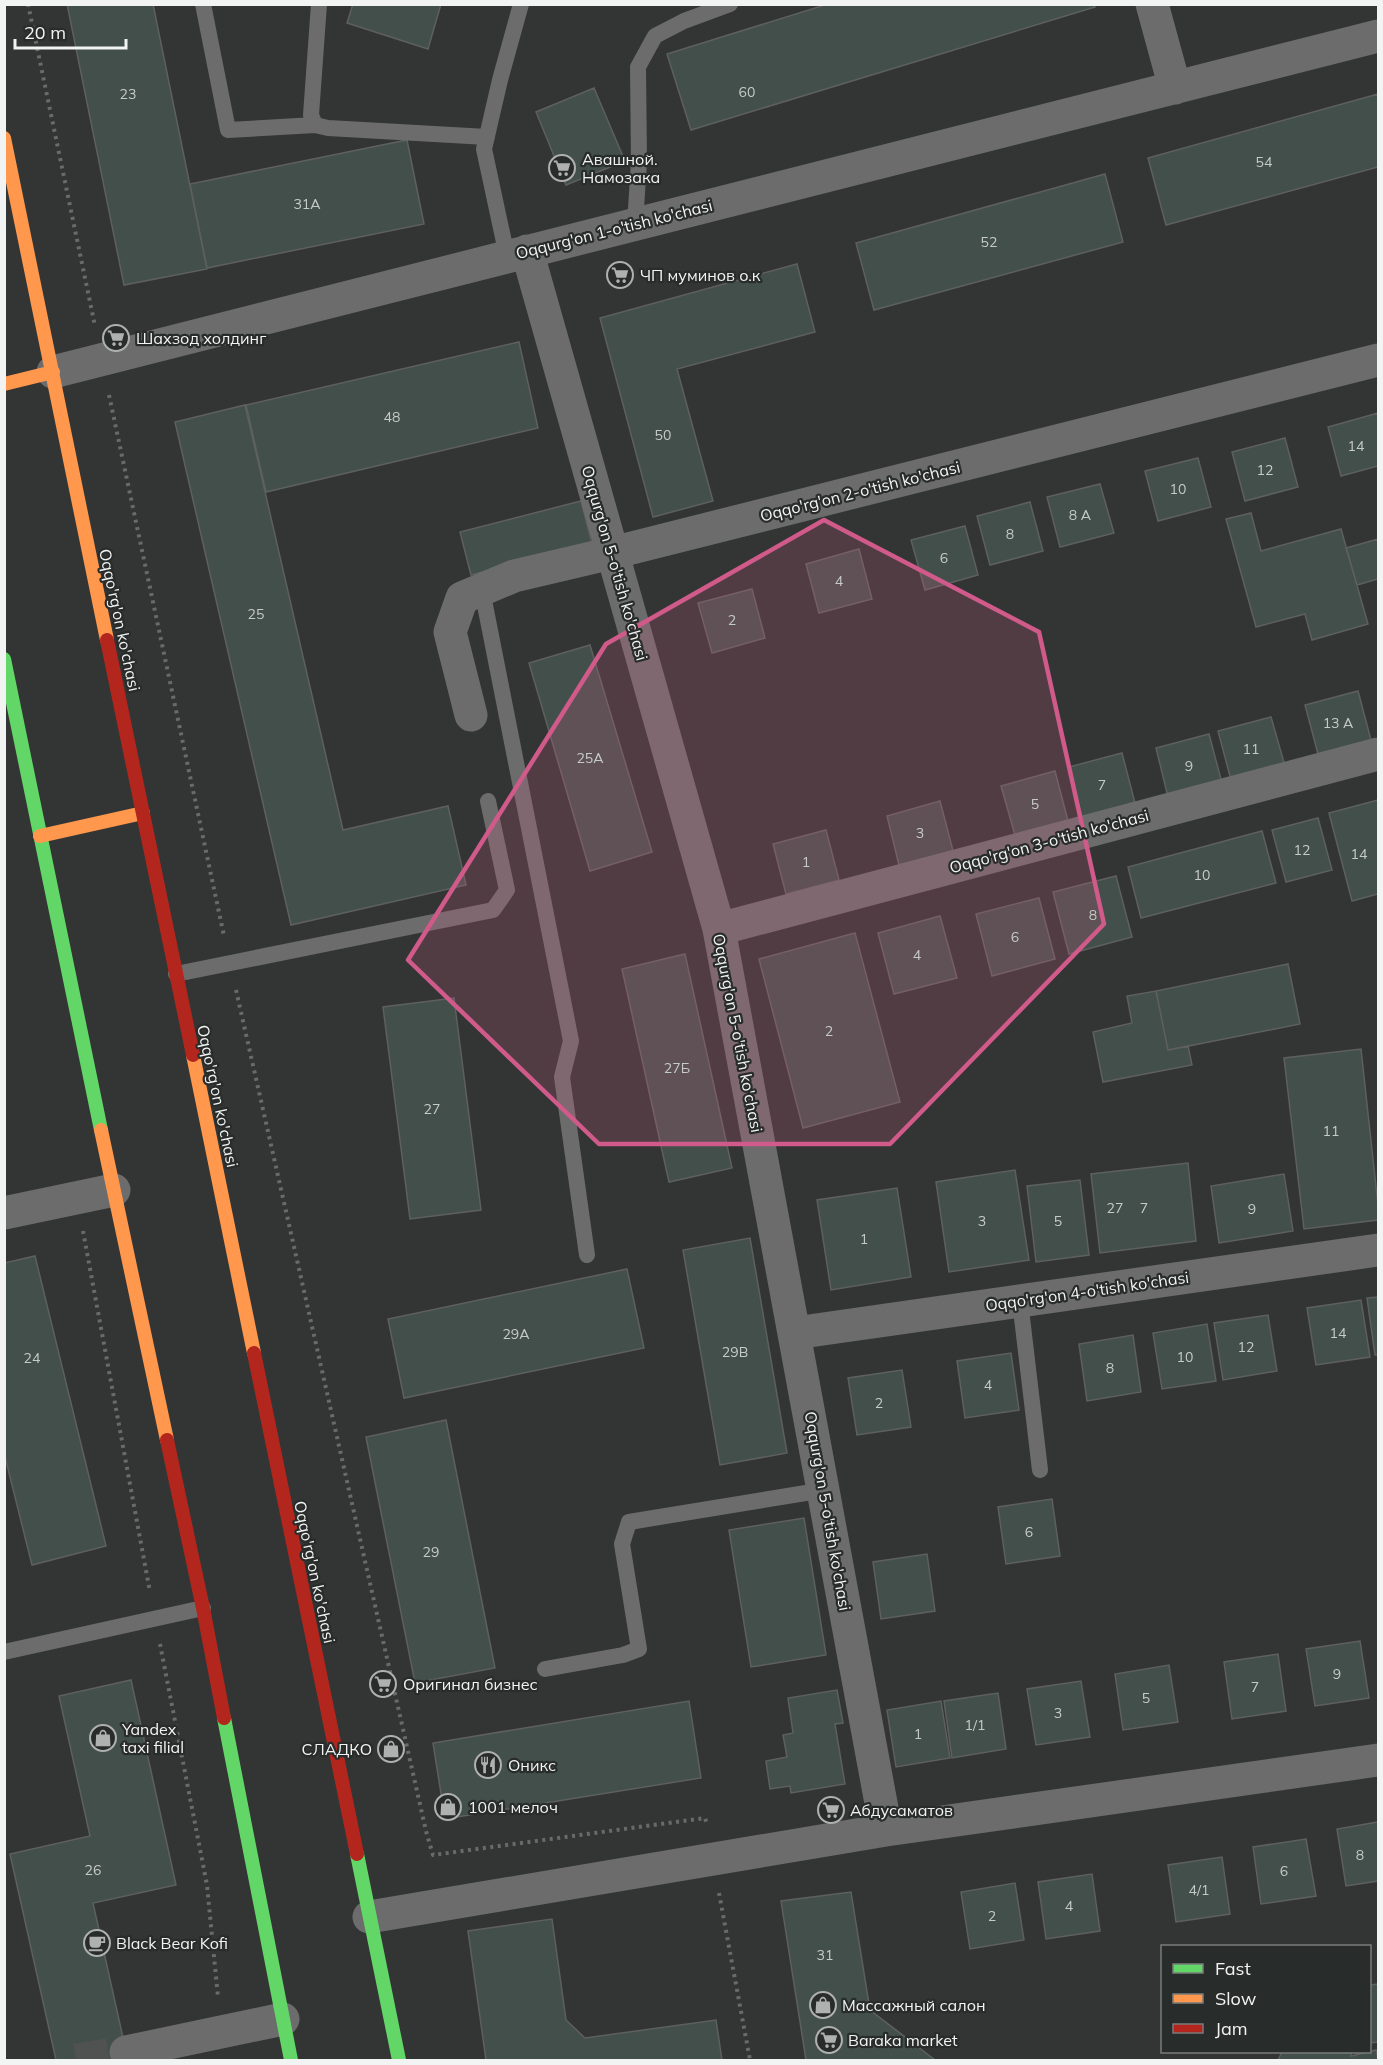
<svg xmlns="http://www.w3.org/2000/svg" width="1383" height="2065" font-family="Mulish,sans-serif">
<rect width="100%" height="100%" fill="#333534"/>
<path fill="#434f4a" stroke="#5e605f" stroke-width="1.5" d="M67,4H153L207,269L124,285Z
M353,4H441L428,49L347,23Z
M828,4H1094L1095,7L691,130L667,54Z
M594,88L625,161L566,185L536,112Z
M1378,94V167L1166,225L1148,158Z
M407,140L424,224L207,268L190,184Z
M1105,174L1123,242L874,310L856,243Z
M797,264L815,332L677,369L713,501L653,517L600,318Z
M519,342L538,428L266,492L246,405Z
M245,405L343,830L448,806L466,885L291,925L175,422Z
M1378,413V466L1341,476L1328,427Z
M1285,438L1298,487L1245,501L1232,452Z
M1198,458L1211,507L1158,521L1145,471Z
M1100,484L1114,533L1060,547L1047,497Z
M581,501L592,544L471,575L460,532Z
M1030,502L1043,551L990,565L977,516Z
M1251,513L1261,551L1341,529L1368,624L1312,640L1305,614L1256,627L1226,519Z
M965,526L978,575L925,590L911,540Z
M1378,539V579L1357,585L1346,548Z
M859,549L872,599L819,613L806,564Z
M752,589L765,638L712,653L698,603Z
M590,645L652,852L590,871L529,663Z
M1358,691L1371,740L1318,754L1305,705Z
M1271,717L1285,766L1231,780L1218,731Z
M1209,734L1222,783L1168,797L1156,748Z
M1122,753L1135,803L1082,817L1069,767Z
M1055,771L1068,821L1015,835L1001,786Z
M1378,800V894L1352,901L1329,813Z
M940,801L953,851L899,865L887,816Z
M1318,818L1332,870L1286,882L1272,830Z
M826,830L839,880L786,894L773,844Z
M1262,831L1276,883L1141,918L1128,867Z
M1116,876L1132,937L1069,954L1053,892Z
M1039,898L1055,959L992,976L976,914Z
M940,916L957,978L894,994L878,933Z
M855,933L900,1102L803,1128L759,959Z
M685,954L732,1168L669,1182L622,969Z
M1288,964L1300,1024L1168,1050L1156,991Z
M1156,991L1168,1050L1188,1046L1192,1065L1103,1082L1093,1032L1132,1023L1127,996Z
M454,998L481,1210L410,1219L383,1007Z
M1361,1049L1378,1205V1220L1304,1229L1284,1058Z
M1188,1163L1196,1241L1100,1253L1091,1174Z
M1015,1170L1029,1260L949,1272L936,1182Z
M1284,1174L1293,1231L1219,1243L1211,1186Z
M1080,1180L1089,1255L1036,1262L1027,1186Z
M897,1188L911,1277L831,1290L817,1200Z
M750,1238L787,1453L720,1465L683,1250Z
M35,1256L106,1546L32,1565L4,1453V1263Z
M627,1269L644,1348L404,1398L388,1319Z
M1378,1297V1355H1375L1367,1298Z
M1361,1300L1370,1357L1316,1365L1307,1308Z
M1268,1315L1277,1371L1223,1380L1214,1323Z
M1207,1324L1216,1381L1162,1389L1153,1333Z
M1133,1335L1141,1392L1087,1401L1079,1344Z
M1011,1353L1019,1410L965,1418L957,1361Z
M902,1370L911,1427L857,1435L848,1378Z
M446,1420L495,1668L415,1683L366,1437Z
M1052,1499L1060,1556L1006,1564L998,1507Z
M804,1518L826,1655L751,1667L729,1530Z
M927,1554L935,1611L881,1619L873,1562Z
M1360,1641L1369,1698L1315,1706L1306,1649Z
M1278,1654L1286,1711L1232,1719L1224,1662Z
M1169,1665L1178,1722L1123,1730L1115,1674Z
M131,1680L176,1885L93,1903L128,2060H56L10,1854L90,1836L59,1696Z
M1081,1681L1090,1737L1036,1745L1027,1689Z
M837,1690L843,1723L835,1724L845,1784L791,1793L790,1786L770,1789L766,1761L787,1757L783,1735L793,1733L788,1698Z
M998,1693L1006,1749L952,1758L944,1701Z
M689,1701L701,1778L445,1819L433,1743Z
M941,1701L950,1758L896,1767L887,1710Z
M1378,1822V1881L1346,1886L1337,1829Z
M1306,1839L1316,1896L1261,1904L1253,1847Z
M1222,1857L1230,1914L1176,1922L1168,1865Z
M1092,1874L1100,1931L1046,1939L1038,1882Z
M1015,1883L1024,1940L970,1949L961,1892Z
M851,1892L870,2010L935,2060H806L781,1901Z
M552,1919L566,2020L585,2038L716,2020L722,2060H486L468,1931Z
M1378,1984V2042L1370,2043V1985Z
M1376,2050L1378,2060H1278L1282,2052H1351V2056Z"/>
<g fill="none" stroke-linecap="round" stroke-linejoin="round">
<path stroke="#505251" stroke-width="33" stroke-dasharray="33 16" stroke-linecap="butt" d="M76,2060L126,2052"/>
<path stroke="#696a6a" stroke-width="4" stroke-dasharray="3 4.5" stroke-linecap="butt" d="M28,4L95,326
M109,395L224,936
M236,990L426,1831L433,1855L705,1818L707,1824
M83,1231L150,1592
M160,1644L207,1885L218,1997
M719,1893L750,2060"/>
<path stroke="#6c6c6c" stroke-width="16" d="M203,4L228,130L315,125
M319,4L311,115L315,125L328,128L487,137
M635,224L639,162L638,67L655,36L684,21L730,4
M507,256L484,149L500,80L521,4
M482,590L571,1041L562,1077L587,1255
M176,974L493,910L507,890L488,801
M1020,1301L1040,1470
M4,1652L203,1608
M545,1669L623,1655L639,1649L622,1544L629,1522L824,1490"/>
<path stroke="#6c6c6c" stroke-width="33" d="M1152,4L1175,88
M527,251L719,929L886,1830
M53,372L1378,36
M471,715L450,632L462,598L514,576L612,553L1378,360
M719,929L1378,754
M4,1213L114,1190
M795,1333L1378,1250
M369,1917L886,1830L1378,1760
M126,2052L283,2019"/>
<path stroke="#63d668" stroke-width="14" d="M4,659L101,1130
M224,1718L291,2060
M357,1854L399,2060"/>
<path stroke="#ff974d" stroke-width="14" d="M4,138L107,640
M4,384L53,372
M40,836L143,813
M193,1055L254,1353
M101,1130L167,1440"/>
<path stroke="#b3261e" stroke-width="14" d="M107,640L193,1055
M254,1353L357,1854
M167,1440L203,1608L224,1718"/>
</g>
<path fill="#d05a89" fill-opacity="0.2" stroke="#d05a89" stroke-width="4.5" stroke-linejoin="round" d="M824,520L1039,632L1104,924L890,1144H599L408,960L606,644Z"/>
<defs>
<symbol id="supermarket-ring" viewBox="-11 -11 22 22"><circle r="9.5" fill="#282c2a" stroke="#afb1b0" stroke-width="1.5"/><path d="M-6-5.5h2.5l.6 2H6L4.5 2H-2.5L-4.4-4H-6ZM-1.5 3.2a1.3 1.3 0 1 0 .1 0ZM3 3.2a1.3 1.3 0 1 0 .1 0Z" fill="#afb1b0"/></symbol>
<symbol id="shop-ring" viewBox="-11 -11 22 22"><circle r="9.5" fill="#282c2a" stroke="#afb1b0" stroke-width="1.5"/><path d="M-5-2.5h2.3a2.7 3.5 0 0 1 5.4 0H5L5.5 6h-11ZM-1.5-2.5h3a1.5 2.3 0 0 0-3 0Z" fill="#afb1b0"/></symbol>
<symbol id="restaurant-ring" viewBox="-11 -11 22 22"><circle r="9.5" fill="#282c2a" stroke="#afb1b0" stroke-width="1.5"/><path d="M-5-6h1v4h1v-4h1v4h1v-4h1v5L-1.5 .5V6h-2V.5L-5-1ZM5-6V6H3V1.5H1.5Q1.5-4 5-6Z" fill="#afb1b0"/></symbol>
<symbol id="cafe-ring" viewBox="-11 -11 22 22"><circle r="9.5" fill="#282c2a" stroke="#afb1b0" stroke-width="1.5"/><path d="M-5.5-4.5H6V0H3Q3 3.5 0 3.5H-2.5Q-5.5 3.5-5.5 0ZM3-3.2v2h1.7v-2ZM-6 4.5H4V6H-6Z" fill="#afb1b0"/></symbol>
</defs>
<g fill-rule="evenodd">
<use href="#supermarket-ring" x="547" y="153" width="30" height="30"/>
<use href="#supermarket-ring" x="605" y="260" width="30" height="30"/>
<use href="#supermarket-ring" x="101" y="323" width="30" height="30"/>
<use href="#supermarket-ring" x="368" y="1669" width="30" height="30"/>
<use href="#shop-ring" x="88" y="1723" width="30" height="30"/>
<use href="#shop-ring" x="376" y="1734" width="30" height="30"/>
<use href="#restaurant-ring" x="473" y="1750" width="30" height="30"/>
<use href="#shop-ring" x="433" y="1792" width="30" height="30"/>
<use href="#supermarket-ring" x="816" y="1795" width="30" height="30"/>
<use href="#cafe-ring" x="82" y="1928" width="30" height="30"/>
<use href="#shop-ring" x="808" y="1990" width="30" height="30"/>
<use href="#supermarket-ring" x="814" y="2025" width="30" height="30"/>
</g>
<g text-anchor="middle" stroke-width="4.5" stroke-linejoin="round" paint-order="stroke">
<g font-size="14" fill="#c6cbc9">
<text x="747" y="97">60</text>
<text x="128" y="99">23</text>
<text x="1264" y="167">54</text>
<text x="307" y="209">31A</text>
<text x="989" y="247">52</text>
<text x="392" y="422">48</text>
<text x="663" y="440">50</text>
<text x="1356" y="451">14</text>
<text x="1265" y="475">12</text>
<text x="1178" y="494">10</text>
<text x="1080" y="520">8 А</text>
<text x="1010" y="539">8</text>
<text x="944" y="563">6</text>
<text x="839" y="586">4</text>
<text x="256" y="619">25</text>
<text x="732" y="625">2</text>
<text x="1338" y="728">13 А</text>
<text x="1251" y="754">11</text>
<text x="590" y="763">25А</text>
<text x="1189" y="771">9</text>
<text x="1102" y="790">7</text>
<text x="1035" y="809">5</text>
<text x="920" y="838">3</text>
<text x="1302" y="855">12</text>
<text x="1359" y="859">14</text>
<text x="806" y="867">1</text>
<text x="1202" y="880">10</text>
<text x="1093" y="920">8</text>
<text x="1015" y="942">6</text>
<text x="917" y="960">4</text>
<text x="829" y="1036">2</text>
<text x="677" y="1073">27Б</text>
<text x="432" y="1114">27</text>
<text x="1331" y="1136">11</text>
<text x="1115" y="1213">27</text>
<text x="1144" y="1213">7</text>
<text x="1252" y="1214">9</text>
<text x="982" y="1226">3</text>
<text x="1058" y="1226">5</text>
<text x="864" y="1244">1</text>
<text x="1338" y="1338">14</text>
<text x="516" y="1339">29А</text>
<text x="1246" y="1352">12</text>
<text x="735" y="1357">29В</text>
<text x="1185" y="1362">10</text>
<text x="32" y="1363">24</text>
<text x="1110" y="1373">8</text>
<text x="988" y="1390">4</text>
<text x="879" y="1408">2</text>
<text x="1029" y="1537">6</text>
<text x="431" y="1557">29</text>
<text x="1337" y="1679">9</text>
<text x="1255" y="1692">7</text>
<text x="1146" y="1703">5</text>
<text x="1058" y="1718">3</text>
<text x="975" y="1730">1/1</text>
<text x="918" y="1739">1</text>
<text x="1360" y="1860">8</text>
<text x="93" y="1875">26</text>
<text x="1284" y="1876">6</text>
<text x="1199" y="1895">4/1</text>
<text x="1069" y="1911">4</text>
<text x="992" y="1921">2</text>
<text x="825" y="1960">31</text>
</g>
<g font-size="16" fill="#f2f4f3" stroke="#282c2a" text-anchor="start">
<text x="582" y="165">Авашной.<tspan x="582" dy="18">Намозака</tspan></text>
<text x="640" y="281">ЧП муминов о.к</text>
<text x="136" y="344">Шахзод холдинг</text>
<text x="403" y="1690">Оригинал бизнес</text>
<text x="122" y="1735">Yandex<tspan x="122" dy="18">taxi filial</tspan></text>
<text x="372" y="1755" text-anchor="end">СЛАДКО</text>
<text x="508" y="1771">Оникс</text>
<text x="468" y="1813">1001 мелоч</text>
<text x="850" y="1816">Абдусаматов</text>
<text x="116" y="1949">Black Bear Kofi</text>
<text x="842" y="2011">Массажный салон</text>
<text x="848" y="2046">Baraka market</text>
</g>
<g font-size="16" fill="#f2f4f3" stroke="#282c2a">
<text transform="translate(614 229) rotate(-14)" y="6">Oqqurg'on 1-o'tish ko'chasi</text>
<text transform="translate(860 491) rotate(-14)" y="6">Oqqo'rg'on 2-o'tish ko'chasi</text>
<text transform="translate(615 563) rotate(74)" y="6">Oqqurg'on 5-o'tish ko'chasi</text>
<text transform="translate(120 620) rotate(78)" y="6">Oqqo'rg'on ko'chasi</text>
<text transform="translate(1049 841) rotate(-15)" y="6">Oqqo'rg'on 3-o'tish ko'chasi</text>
<text transform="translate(738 1033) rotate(79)" y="6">Oqqurg'on 5-o'tish ko'chasi</text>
<text transform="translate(218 1096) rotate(78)" y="6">Oqqo'rg'on ko'chasi</text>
<text transform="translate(1087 1291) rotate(-8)" y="6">Oqqo'rg'on 4-o'tish ko'chasi</text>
<text transform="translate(828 1511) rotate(80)" y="6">Oqqurg'on 5-o'tish ko'chasi</text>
<text transform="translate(315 1572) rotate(78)" y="6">Oqqo'rg'on ko'chasi</text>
</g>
</g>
<rect width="1383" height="2065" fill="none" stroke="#f2f4f3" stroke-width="12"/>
<rect x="1161" y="1945" width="210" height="108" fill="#282c2a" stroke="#797c7a" stroke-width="1.5"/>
<rect x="1173" y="1964" width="30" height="9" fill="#63d668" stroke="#797c7a" stroke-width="1.5"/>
<text x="1215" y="1975" font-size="18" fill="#f2f4f3">Fast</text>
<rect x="1173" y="1994" width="30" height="9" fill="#ff974d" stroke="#797c7a" stroke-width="1.5"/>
<text x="1215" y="2005" font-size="18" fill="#f2f4f3">Slow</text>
<rect x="1173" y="2024" width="30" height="9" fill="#b3261e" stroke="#797c7a" stroke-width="1.5"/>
<text x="1215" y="2035" font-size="18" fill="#f2f4f3">Jam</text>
<path d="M15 39v9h111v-9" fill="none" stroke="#f2f4f3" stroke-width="3"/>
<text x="24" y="39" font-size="18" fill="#f2f4f3" stroke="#282c2a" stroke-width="4.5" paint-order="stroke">20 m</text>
</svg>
